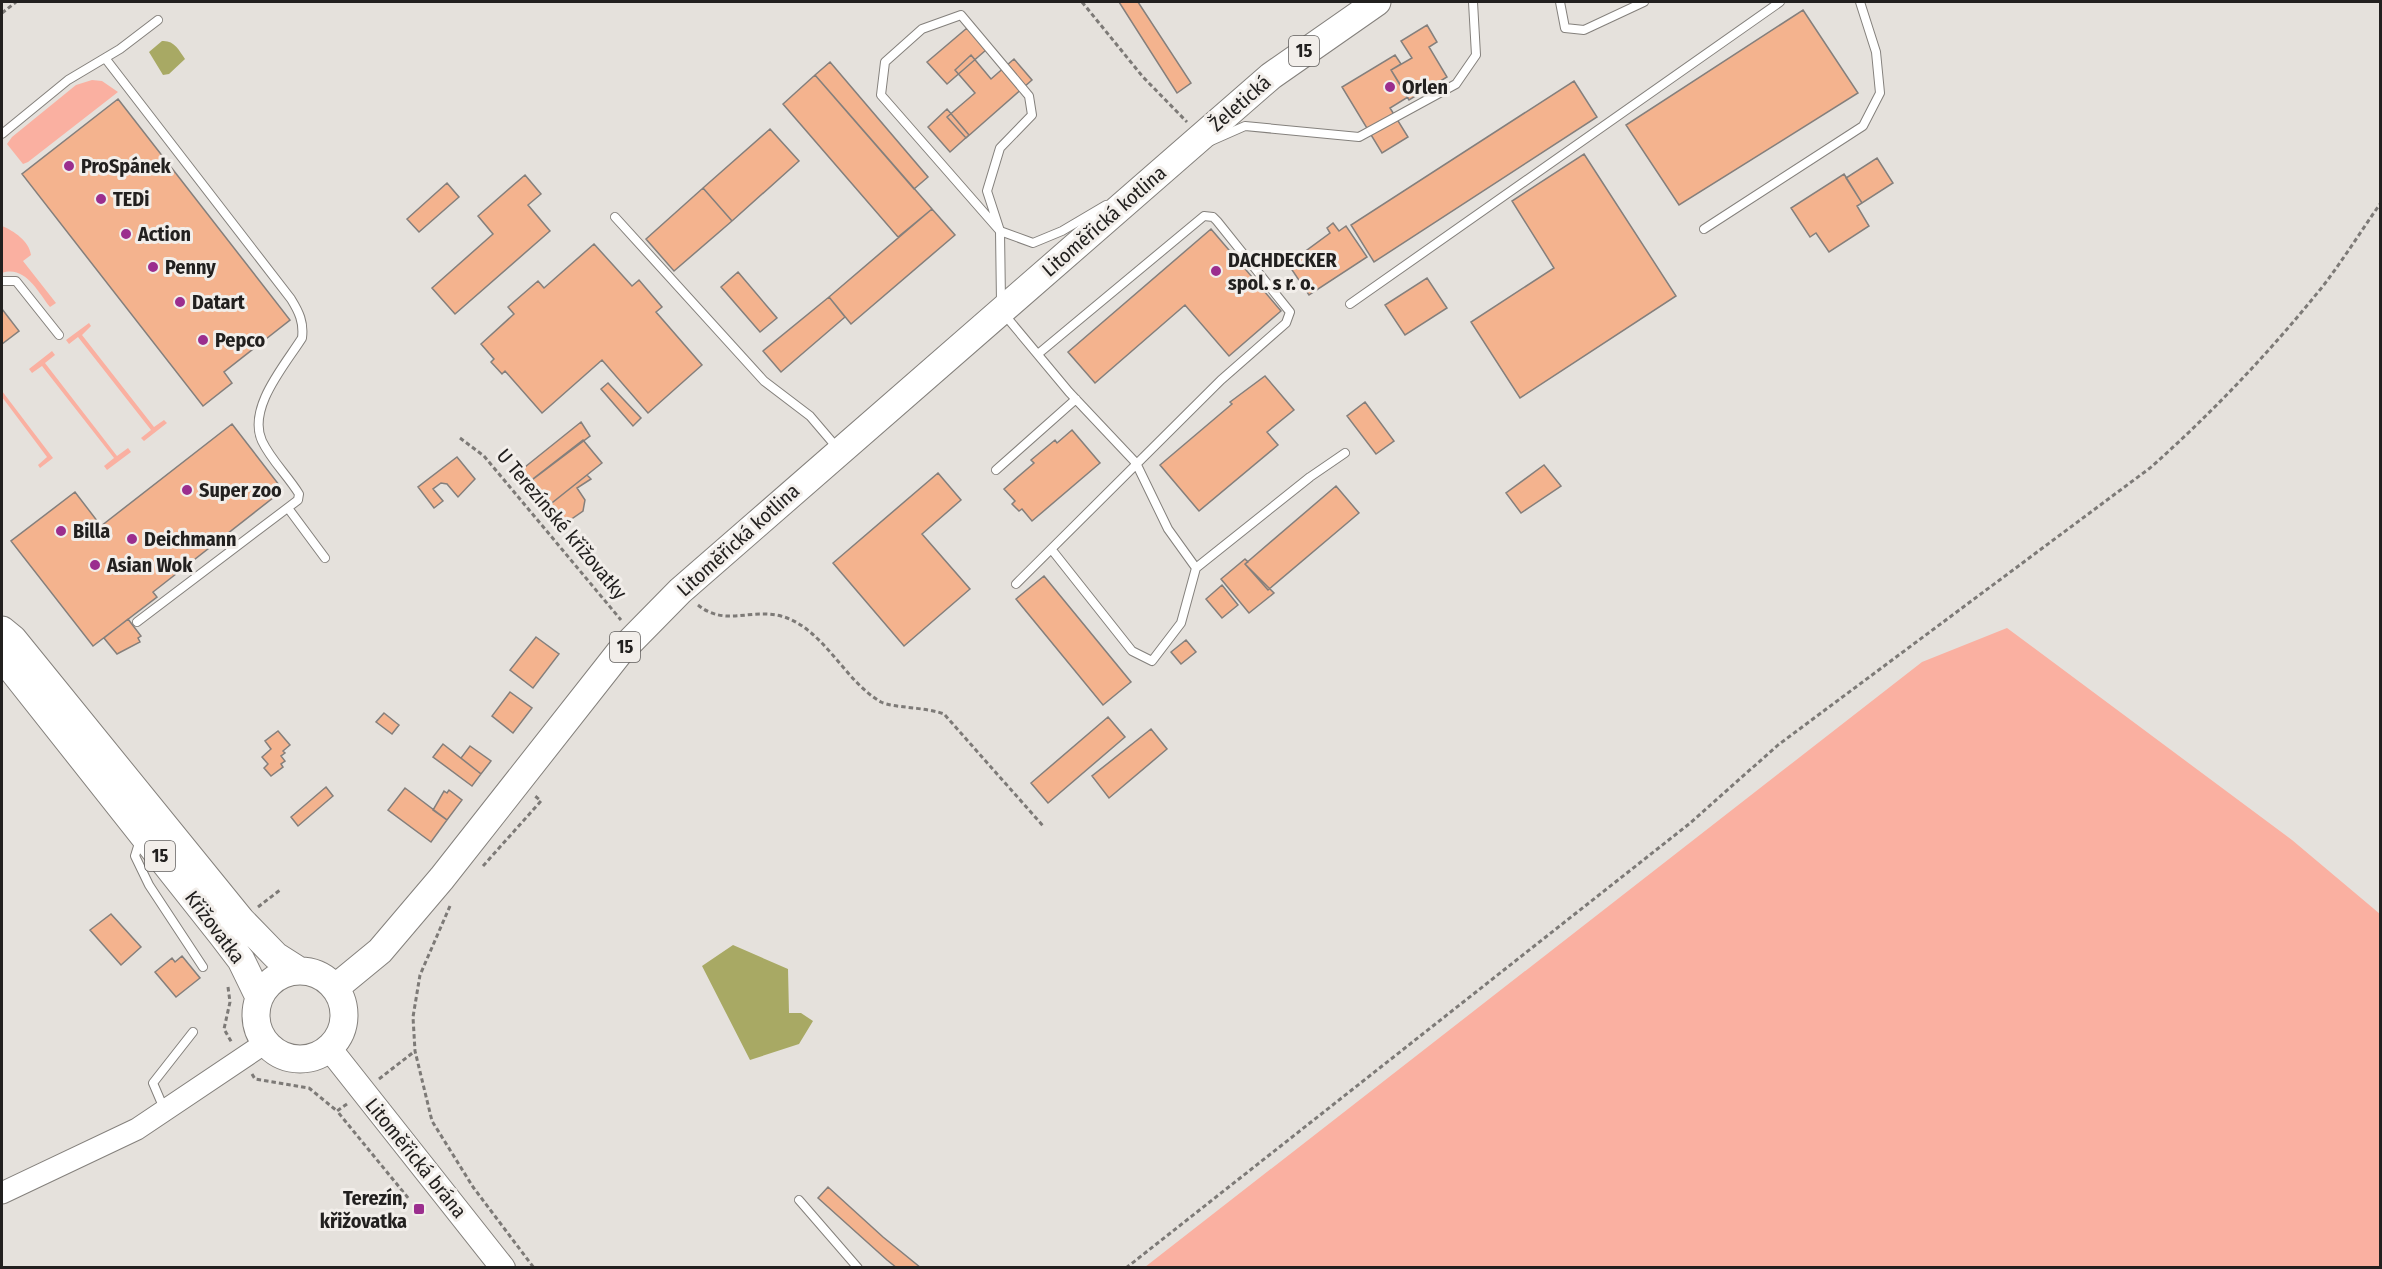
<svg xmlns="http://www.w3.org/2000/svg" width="2382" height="1269" font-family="'Fira Sans Condensed',sans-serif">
<rect width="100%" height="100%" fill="#e5e1dc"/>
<path fill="#fab0a1" d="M92,80L102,81L118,92L28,162L23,164L7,144L12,137L76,85Z
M2,226C14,231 29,241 31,255L23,261L56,303L50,307C38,292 25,265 2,273Z
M89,323L91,326L82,335L154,427L164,420L167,423L144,441L141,438L151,430L78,337L69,344L66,340Z
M52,351L55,355L45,363L117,456L128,448L131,452L107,470L104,466L114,458L42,366L32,373L29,369Z
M2,391L53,458L40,468L38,465L47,457L2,397Z
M2007,628L2292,840L2380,914V1267H1145L1922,662Z"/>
<path fill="#a8a964" d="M162,41C174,40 179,50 185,59L169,74L163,75L149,52Z
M733,945L788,969L789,1013H801L813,1021L799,1044L750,1060L702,966Z"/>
<path fill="#f4b38e" stroke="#847f7c" stroke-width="1.5" d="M1119,2H1138L1191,83L1177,93Z
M1803,10L1858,93L1679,205L1626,125Z
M1427,25L1437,42L1429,47L1447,77L1409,100L1391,70L1412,58L1401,41Z
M967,28L986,50L947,84L927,62Z
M971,55L991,79L1014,59L1032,80L966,138L947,117L975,93L955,70Z
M1395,55L1401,64L1391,70L1408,97L1390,108L1408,137L1382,153L1342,87Z
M830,62L928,177L914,189L815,75Z
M815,75L932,209L898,237L783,104Z
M1574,81L1597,117L1374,262L1351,225Z
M118,99L290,320L224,372L232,383L203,406L22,174Z
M947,109L969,135L950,152L928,127Z
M770,129L799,161L732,221L703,188Z
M1584,154L1676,296L1520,398L1471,322L1554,268L1512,201Z
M1877,158L1893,183L1862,203L1846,178Z
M1844,174L1862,203L1857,206L1869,226L1829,252L1816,233L1810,237L1791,208Z
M525,175L541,194L528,205L550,231L455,314L432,288L493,234L478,216Z
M447,183L459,197L419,232L407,219Z
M703,188L732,221L674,271L646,239Z
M932,209L955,235L851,324L829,297Z
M1333,223L1339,231L1346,226L1367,257L1309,295L1288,264L1330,233L1327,228Z
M1211,229L1281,311L1229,356L1185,305L1095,383L1068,352Z
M594,244L632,286L639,280L662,307L656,312L702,365L648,413L602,360L542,413L505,371L502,374L491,362L494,359L481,344L514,314L508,307L538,281L544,288Z
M738,272L777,318L760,332L721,287Z
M1427,278L1447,308L1405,335L1385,305Z
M829,297L845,317L781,372L763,351Z
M2,309L19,331L2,344Z
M1265,376L1294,410L1267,432L1278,445L1199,511L1160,465L1232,404L1230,402Z
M608,383L641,418L633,426L601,389Z
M1365,402L1394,441L1376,454L1347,416Z
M581,422L590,436L524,486L515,475Z
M232,424L283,490L153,592L157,597L93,646L11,541L75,492L101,526Z
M1072,430L1100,463L1032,521L1022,509L1019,511L1012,504L1015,501L1004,489L1034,463L1031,460L1055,440L1057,443Z
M583,440L602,463L543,510L524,486Z
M457,457L475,479L458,497L447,484L441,483L433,489L443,501L434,508L418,487Z
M1544,465L1561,486L1521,513L1506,493Z
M938,473L961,500L922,534L970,589L904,646L833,563Z
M587,475L591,479L577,488L585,500L583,511L560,527L543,510Z
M1336,486L1359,513L1268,590L1245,564Z
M1245,559L1248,562L1245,564L1274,593L1249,613L1221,579Z
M1044,576L1131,682L1103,705L1016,599Z
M1222,585L1238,605L1222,618L1206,599Z
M128,619L141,636L138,638L140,642L117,654L104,638Z
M536,637L559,654L533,688L510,670Z
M1186,640L1196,652L1181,664L1171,652Z
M510,692L532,708L513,733L492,716Z
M384,713L399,725L392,734L376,722Z
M1108,717L1125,737L1048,803L1031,783Z
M1151,729L1167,749L1109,798L1092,776Z
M278,731L290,745L283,751L285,753L281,756L285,761L281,764L283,767L271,776L264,768L268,764L262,757L271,749L265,741Z
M443,744L481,774L472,786L433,757Z
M470,746L491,761L481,774L461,758Z
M326,787L333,796L298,826L291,817Z
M405,788L447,820L431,842L388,810Z
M449,790L462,800L447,820L433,810L444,791L447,793Z
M111,914L141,947L121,965L90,930Z
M182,956L200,978L176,997L155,972L172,958L175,962Z
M828,1187L883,1237L921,1268H897L887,1260L818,1198Z"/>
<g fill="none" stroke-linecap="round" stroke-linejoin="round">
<defs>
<path id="service" d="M1560,2L1565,28L1584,30L1644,2
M105,58L291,299C299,312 304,322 302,338C285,365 247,408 262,441C271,460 288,476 299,494L298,500L137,622
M2,134L68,80L120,49L158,20
M1211,141L1245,126L1359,137L1456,84L1476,55L1473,2
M615,217L764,381L810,416L839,450
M1704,229L1863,126L1880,93L1876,52L1860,2
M2,281H16L59,335
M1001,302L1000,231L881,95L885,62L922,29L961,15L1029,96L1032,115L1000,148L987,191L1000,231L1033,243L1062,231L1106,205
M1350,304L1780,2
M1004,314L1069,392L1136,463L1168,529L1196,568
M996,470L1076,399
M288,508L325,558
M1052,550L1132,651L1152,661L1181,623L1196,568L1310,477L1345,453
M1016,584L1221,380L1286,323L1290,312L1217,221L1213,217L1204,216L1038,354
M140,840L135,856L149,885L203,967
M165,1111L153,1083L193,1032
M799,1200L858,1268"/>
<path id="tertiary" d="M2,1193L137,1129L265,1043"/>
<path id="secondary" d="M329,1048L503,1268"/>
<path id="primary" d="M2,630L13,639L241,920L276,956L298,970
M2,657L222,935L241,960L259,997
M256 1015a44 44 0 1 1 88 0a44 44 0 1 1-88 0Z
M335,988L380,951L442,878L619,653L680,591L1271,76L1377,2"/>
</defs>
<use href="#service" stroke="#84807c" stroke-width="10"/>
<use href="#tertiary" stroke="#84807c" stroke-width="23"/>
<use href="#secondary" stroke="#84807c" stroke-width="26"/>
<use href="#primary" stroke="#84807c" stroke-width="29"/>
<path stroke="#7d7a77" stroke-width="3" stroke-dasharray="4.5 3" stroke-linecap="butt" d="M1082,2L1143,77L1187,122
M2,13L16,2
M460,438L484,456L621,620
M698,605C725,627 750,608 781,616C824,628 844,681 881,702C893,708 926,707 944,714L1044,827
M483,866L541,801L535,796
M450,906L420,975L413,1017L415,1051L432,1121L473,1187L534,1268
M258,907L280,890
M228,987L230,1002L224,1029L232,1043
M252,1074L255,1079L309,1088L337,1111
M379,1079L415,1051
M347,1104L337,1111L409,1199
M1126,1268L1689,824L1778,745L2150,468C2212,413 2270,352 2323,286C2343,260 2361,231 2380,204"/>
<use href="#service" stroke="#fff" stroke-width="8"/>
<use href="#tertiary" stroke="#fff" stroke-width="21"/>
<use href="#secondary" stroke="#fff" stroke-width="24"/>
<use href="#primary" stroke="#fff" stroke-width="27"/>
</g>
<g fill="#9b2e8e" stroke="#f2eeea" stroke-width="2">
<circle cx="1390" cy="87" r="6"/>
<circle cx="69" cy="166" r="6"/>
<circle cx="101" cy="199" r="6"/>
<circle cx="126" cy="234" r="6"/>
<circle cx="153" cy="267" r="6"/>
<circle cx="1216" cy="271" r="6"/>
<circle cx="180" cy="302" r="6"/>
<circle cx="203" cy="340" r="6"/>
<circle cx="187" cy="490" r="6"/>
<circle cx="61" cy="531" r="6"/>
<circle cx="132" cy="539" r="6"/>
<circle cx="95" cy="565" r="6"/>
<rect x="413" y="1203" width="12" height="12" rx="3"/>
</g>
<g text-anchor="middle" stroke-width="6" stroke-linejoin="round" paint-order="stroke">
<g fill="#f2eeea" stroke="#605e5c" stroke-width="1.5">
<rect x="1289" y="36" width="30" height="30" rx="4.5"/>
<rect x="610" y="632" width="30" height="30" rx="4.5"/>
<rect x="145" y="841" width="30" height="30" rx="4.5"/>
</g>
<g font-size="18" font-weight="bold" fill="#22201f">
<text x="1304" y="57">15</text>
<text x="625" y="653">15</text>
<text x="160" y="862">15</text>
</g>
<g font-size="20" font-weight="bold" fill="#22201f" stroke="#f2eeea" text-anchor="start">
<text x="1402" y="94">Orlen</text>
<text x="81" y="173">ProSpánek</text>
<text x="113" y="206">TEDi</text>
<text x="138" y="241">Action</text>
<text x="1228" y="267">DACHDECKER<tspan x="1228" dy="23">spol. s r. o.</tspan></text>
<text x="165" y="274">Penny</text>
<text x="192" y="309">Datart</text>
<text x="215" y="347">Pepco</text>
<text x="199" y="497">Super zoo</text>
<text x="73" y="538">Billa</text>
<text x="144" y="546">Deichmann</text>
<text x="107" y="572">Asian Wok</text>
<text x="407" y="1205" text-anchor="end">Terezín,<tspan x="407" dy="23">křižovatka</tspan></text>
</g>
<g font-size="20" fill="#22201f" stroke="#f2eeea">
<text transform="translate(1240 103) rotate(-41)" y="7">Želetická</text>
<text transform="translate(1104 221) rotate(-41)" y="7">Litoměřická kotlina</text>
<text transform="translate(562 524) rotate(50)" y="7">U Terezínské křižovatky</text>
<text transform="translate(738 540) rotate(-42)" y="7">Litoměřická kotlina</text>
<text transform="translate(215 927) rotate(53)" y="7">Křižovatka</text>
<text transform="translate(416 1158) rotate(51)" y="7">Litoměřická brána</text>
</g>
</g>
<rect width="2382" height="1269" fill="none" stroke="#22201f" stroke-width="6"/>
</svg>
